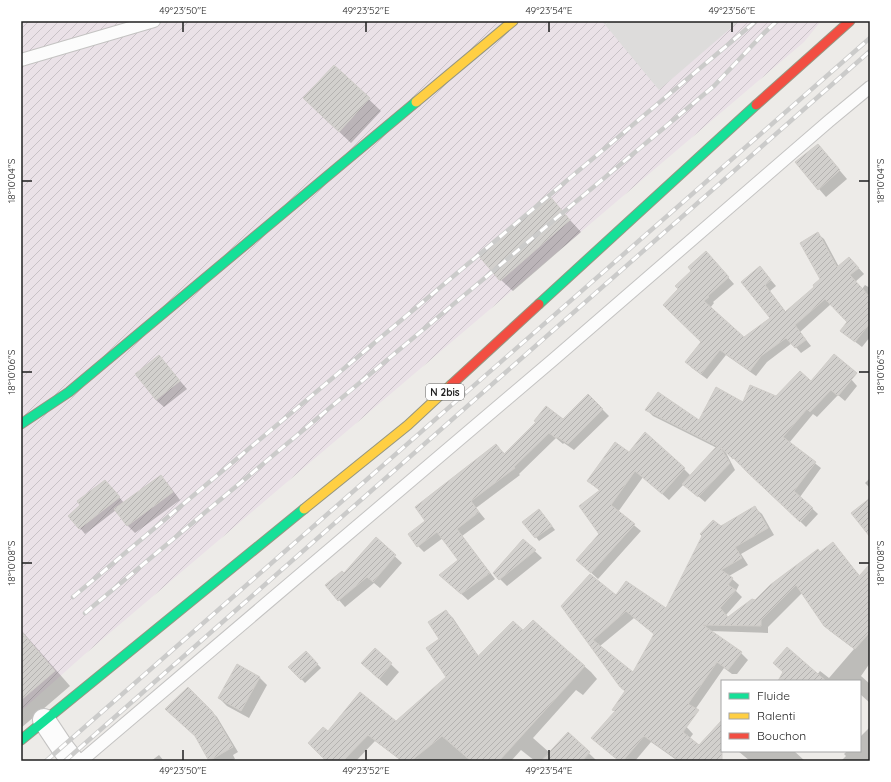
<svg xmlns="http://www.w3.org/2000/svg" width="891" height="782" font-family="Quicksand,sans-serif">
<defs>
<pattern id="industrial-furrows" width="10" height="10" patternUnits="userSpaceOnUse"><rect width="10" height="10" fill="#eae1e7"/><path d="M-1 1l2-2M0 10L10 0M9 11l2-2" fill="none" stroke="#c8c1c6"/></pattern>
<pattern id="building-hatch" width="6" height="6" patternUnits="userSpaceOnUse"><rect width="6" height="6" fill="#d2d0cd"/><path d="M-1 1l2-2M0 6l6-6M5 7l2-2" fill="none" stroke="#b4b2b0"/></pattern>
</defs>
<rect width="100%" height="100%" fill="#edebe8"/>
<path fill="url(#industrial-furrows)" d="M21,21H821L804,42L85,654L21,711Z"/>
<path fill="#dddcdb" d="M602,21H739L659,90Z"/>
<path fill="#0003" fill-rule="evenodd" d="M334,66L381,111L351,143L316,110Z
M818,145L847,179L826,197L819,189Z
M548,196L581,232L513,291L501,280Z
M818,234L824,239L839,267L855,264L864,274L855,282L862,289L865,285L870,288V337L862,347L841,331L848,322L831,304L800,332L811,346L801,353L792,343L767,362L756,376L726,355L707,379L692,368L687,362L702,342L664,305L711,258L734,284L713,302L714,303L710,308L744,339L772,318L760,267L776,286L770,291L786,312L816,287L821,279Z
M159,356L187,389L164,407L156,400Z
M838,364L857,386L845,401L838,395L817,417L813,414L789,443L821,468L800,497L818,514L806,527L741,464L740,465L724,449L735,470L705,502L684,484L669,500L643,477L618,512L641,531L598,579L585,567L601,534L600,491L588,481L630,453L684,469L691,476L717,448L653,416L647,410L699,422L744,404L776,398L811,383Z
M588,395L609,416L574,450L564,443L563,444L556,438L519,474L520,475L476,508L485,519L462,536L495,579L468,600L447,581L460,560L443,538L424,552L418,546L427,521L496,445L505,454L563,420Z
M160,476L168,484L180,500L135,533L127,525L116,510L85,534L80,528L111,487L124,503Z
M870,478V488L865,483Z
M755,508L762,514L774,535L741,554L748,565L729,576L739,585L736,591L742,597L726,615L728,618L755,601L821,553L839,550L860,576L870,579V663L861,676L870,684V703L860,694V681H785L817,675L820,671L829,678L854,649L830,631L823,624L802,593L768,627V633L710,631L741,653L748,660L737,674H732L724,668L692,714L683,723L693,734L690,738L715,761H678L651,742L635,761H619L616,712L613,710L626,691L562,606L616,596L666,610L721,528ZM634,618L655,635L633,674L600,646Z
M543,514L555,530L539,541L524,522Z
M376,539L402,563L380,588L374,583L345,607L339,600L344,574Z
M523,540L542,558L507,586L494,573Z
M446,611L453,618L479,657L523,632L533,622L591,672L597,679L583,695L576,690L533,738L550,753L568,733L597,761H535L521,750L511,761H397L399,759L375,741L356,761H325L326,760L328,733L396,722L447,677L441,640Z
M21,630L70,686L21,728Z
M375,649L399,672L387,686L370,671Z
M306,652L321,668L305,683L290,667Z
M237,665L260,678L267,685L249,718L227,706L219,698Z
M188,688L217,717L238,752L233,755L235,759L232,761H210L196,737Z
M870,727V761H841L846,756L844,754L847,751H860V737Z
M738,751H794L805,761H750Z
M159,755L164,761H151Z"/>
<path fill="url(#building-hatch)" stroke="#d0cdc9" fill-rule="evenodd" d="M334,65L370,98L339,132L303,98Z
M818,144L840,170L818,190L795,162Z
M548,194L570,220L500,281L478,255Z
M818,232L837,267L849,257L859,268L850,275L870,297V323L855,342L840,331L847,322L825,299L795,325L806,340L795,348L786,338L761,356L750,371L720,350L701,374L685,362L701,342L663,305L678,289L675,286L691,271L688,267L706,251L729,277L708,296L709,297L704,301L744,337L770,318L741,282L760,266L771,280L765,285L785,312L814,287L813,285L820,279L800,243Z
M834,354L857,373L838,396L831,390L810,412L807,409L783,437L816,462L794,491L813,508L800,522L747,472L734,458L733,459L720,447L730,463L698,497L682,484L717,446L645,410L658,392L699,420L716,387L743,402L750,385L776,396L800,371L811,381Z
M159,355L180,381L156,400L135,374Z
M588,394L603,409L568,444L557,437L556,438L549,433L514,467L515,468L471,501L479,512L457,529L490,573L461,594L439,575L458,560L437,532L417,547L408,534L425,521L415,507L496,444L504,454L536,422L534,421L546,406L563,419Z
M645,432L685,468L662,494L635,471L611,505L635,524L591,573L576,560L599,534L579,506L600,490L587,481L615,442L629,452Z
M161,475L173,492L127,526L114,509Z
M105,480L120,497L79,529L68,516L80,505L77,501Z
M870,498V537L851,513Z
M755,506L768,528L735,547L742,558L721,570L733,578L728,585L736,590L720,608L728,617L752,599L755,600L770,585L818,549L820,552L833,542L859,576L870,564V632L855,649L824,626L796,585L761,620V626L703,625L742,652L728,670L717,662L688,704L699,710L683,732L699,745L722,720V761H680L644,736L623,761H619L591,738L615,711L612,710L625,691L620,687L561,606L590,574L616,595L626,581L666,608L702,536L700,534L713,520L721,526ZM626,611L654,634L633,672L593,640Z
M539,509L552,526L535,538L522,522Z
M376,537L396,555L373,582L367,577L338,601L325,585L342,571L344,573Z
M523,539L536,550L499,580L493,573Z
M446,610L478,656L513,621L523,630L533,620L585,666L499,761H471L442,736L411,761H402L368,735L343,761H326L308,743L323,727L328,731L360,692L396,721L446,677L426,648L439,639L428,622Z
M21,631L55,671L21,700Z
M787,647L826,681H778L783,672L773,663Z
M375,648L392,663L379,679L361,663Z
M306,651L318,664L301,680L288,667Z
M237,664L260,677L241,711L218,698Z
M188,687L212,711L233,747L209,761L195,736L165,709Z
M568,732L590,752L582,761H541Z"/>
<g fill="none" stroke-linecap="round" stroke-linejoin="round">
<defs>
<path id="lane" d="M21,60L154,21
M81,761L554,359L829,121L870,87"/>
<path id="street" d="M44,720L62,747L73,761"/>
<path id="fast" d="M539,304L756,105
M21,424L69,392L416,102
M21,740L304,509"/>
<path id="slow" d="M416,102L513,21
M304,509L408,425L451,385"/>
<path id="jam" d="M756,105L850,21
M451,385L539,304"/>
</defs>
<use href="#lane" stroke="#c4c3c2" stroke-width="14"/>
<use href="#street" stroke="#c4c3c2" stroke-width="24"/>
<use href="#fast" stroke="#959681" stroke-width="11"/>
<use href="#slow" stroke="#959681" stroke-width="11"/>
<use href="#jam" stroke="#959681" stroke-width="11"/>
<use href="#lane" stroke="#fcfcfc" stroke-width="12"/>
<use href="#street" stroke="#fcfcfc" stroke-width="22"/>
<use href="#fast" stroke="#16e098" stroke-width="9"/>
<use href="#slow" stroke="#ffcf43" stroke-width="9"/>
<use href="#jam" stroke="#f24e42" stroke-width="9"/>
<defs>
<path id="rail" d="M73,597L756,21
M85,613L714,86L764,33L777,21
M46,761L870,38
M65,761L870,51"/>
</defs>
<use href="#rail" stroke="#cbcbca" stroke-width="4.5"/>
<use href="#rail" stroke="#fff" stroke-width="3" stroke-dasharray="9" stroke-linecap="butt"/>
</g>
<path fill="none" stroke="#1f1f1f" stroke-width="1.5" d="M183,22V32M366,22V32M549,22V32M732,22V32M22,181H32M859,181H869M22,372H32M859,372H869M22,563H32M859,563H869M183,750V760M366,750V760M549,750V760"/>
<g text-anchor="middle" stroke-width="4" stroke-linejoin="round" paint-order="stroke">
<rect fill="#fff" stroke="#626262" stroke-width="1" x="426" y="384" width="38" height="16" rx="3"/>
<g font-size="10" font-weight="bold" fill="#1f1f1f">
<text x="445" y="396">N 2bis</text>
</g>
</g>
<rect width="891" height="782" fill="none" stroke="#ffffff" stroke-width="44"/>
<rect x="721" y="680" width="140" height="72" fill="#ffffff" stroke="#a5a5a5"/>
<rect x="729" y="693" width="20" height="6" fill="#16e098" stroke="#a5a5a5"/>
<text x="757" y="700" font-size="12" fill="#1f1f1f">Fluide</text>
<rect x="729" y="713" width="20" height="6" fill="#ffcf43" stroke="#a5a5a5"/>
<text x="757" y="720" font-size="12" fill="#1f1f1f">Ralenti</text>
<rect x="729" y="733" width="20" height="6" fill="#f24e42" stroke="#a5a5a5"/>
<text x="757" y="740" font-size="12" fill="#1f1f1f">Bouchon</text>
<rect x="22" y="22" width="847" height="738" fill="none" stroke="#1f1f1f" stroke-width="1.5"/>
<g font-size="10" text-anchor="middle" fill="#1f1f1f">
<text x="183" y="14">49°23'50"E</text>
<text x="366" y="14">49°23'52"E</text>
<text x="549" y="14">49°23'54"E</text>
<text x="732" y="14">49°23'56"E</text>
<text transform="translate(11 181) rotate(-90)" y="4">18°10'04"S</text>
<text transform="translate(880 181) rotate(-90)" y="4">18°10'04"S</text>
<text transform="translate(11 372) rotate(-90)" y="4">18°10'06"S</text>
<text transform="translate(880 372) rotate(-90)" y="4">18°10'06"S</text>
<text transform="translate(11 563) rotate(-90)" y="4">18°10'08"S</text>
<text transform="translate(880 563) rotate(-90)" y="4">18°10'08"S</text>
<text x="183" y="774">49°23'50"E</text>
<text x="366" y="774">49°23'52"E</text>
<text x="549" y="774">49°23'54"E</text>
</g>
</svg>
